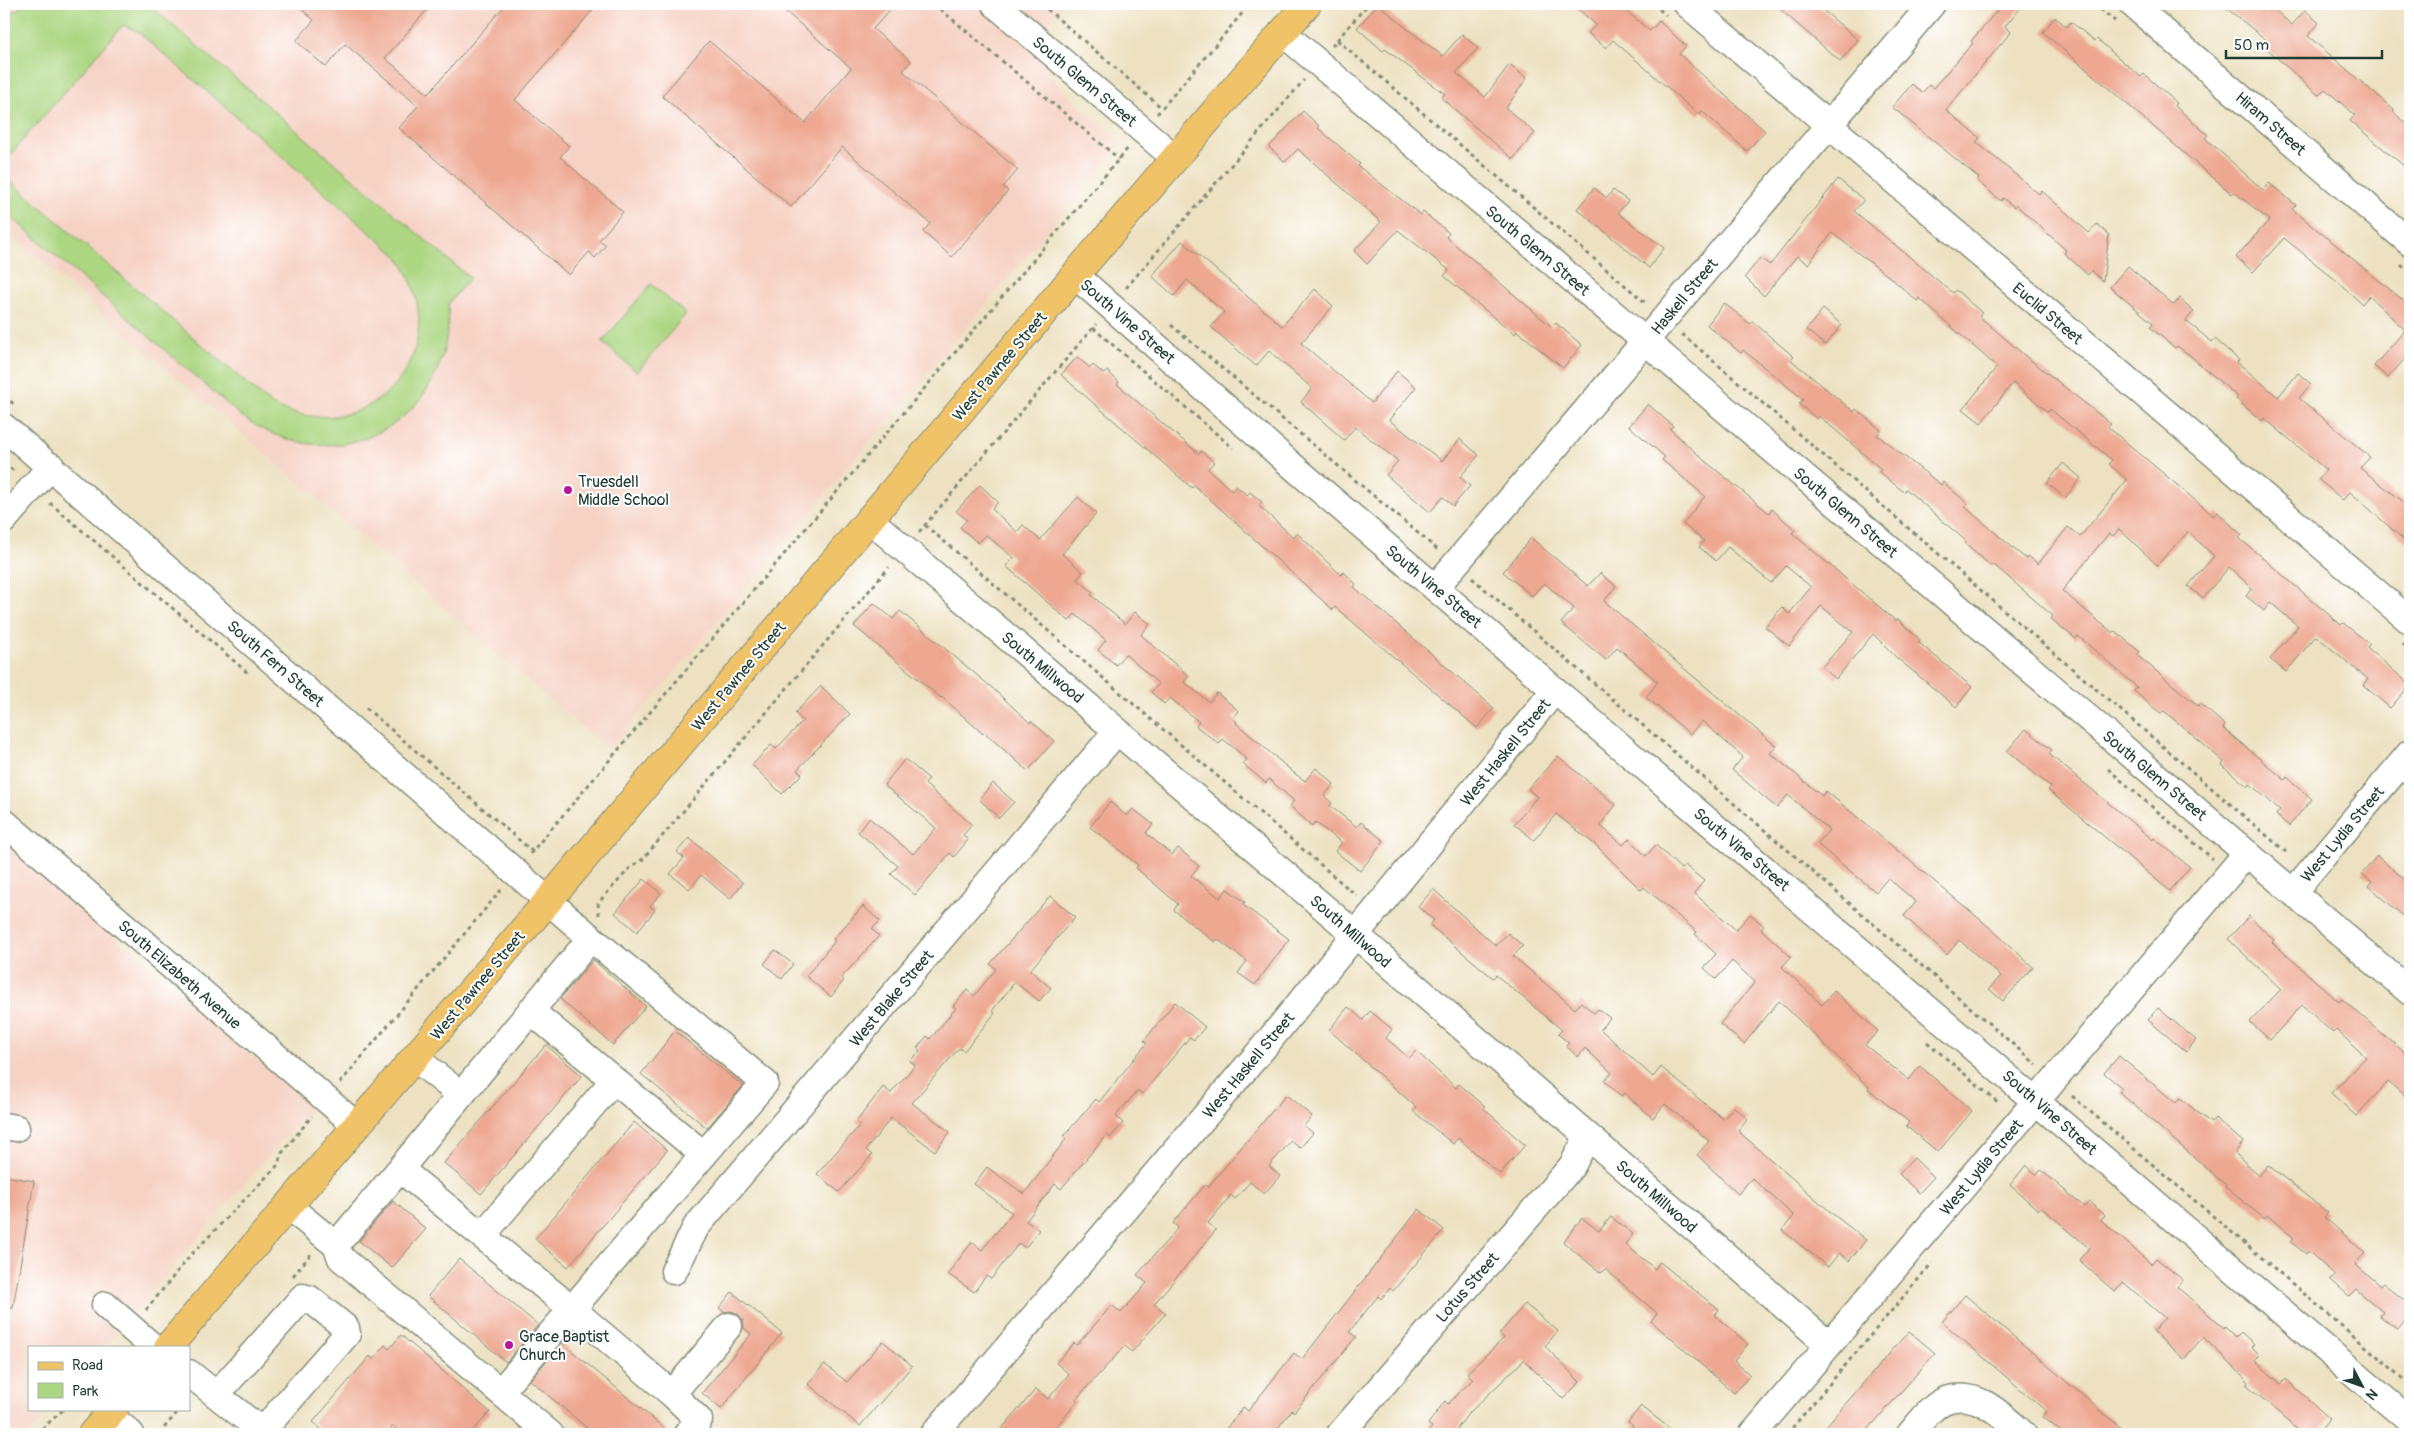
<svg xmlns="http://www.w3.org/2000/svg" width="2414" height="1438" font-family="Pangolin,sans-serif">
<rect width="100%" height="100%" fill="#fff"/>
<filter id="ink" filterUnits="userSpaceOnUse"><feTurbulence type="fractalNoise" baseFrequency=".02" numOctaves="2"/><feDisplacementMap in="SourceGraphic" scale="10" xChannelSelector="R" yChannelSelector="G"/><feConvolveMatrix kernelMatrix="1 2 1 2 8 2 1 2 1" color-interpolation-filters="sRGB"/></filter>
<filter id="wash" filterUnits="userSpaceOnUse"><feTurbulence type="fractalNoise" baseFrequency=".0096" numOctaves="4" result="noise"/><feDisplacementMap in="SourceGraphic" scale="20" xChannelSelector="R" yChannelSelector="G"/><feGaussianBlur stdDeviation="1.12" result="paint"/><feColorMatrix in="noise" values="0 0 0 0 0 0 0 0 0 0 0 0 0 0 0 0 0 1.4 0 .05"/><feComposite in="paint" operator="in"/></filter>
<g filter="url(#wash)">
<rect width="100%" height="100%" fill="#ede1c1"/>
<path fill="#f6d2c4" d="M4,4H979L1032,49L1047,68L1060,89L1122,143L609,750L4,229Z
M1017,4H1064L1044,27Z
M4,842L311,1106L104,1347H29V1409H50L29,1434H4Z"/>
<path fill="#acd681" stroke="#668a5a" d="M25,4H148L470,278L448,304C455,423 335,486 240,415L4,211V173L9,180L272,405C373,452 460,350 398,257L137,31L123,25L4,162V18Z
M651,284L686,314L637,372L602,342Z"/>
<g id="blocks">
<path fill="#eea892" d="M295,4H432L385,58L428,94L506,4H598L515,100L569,146L560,157L623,212L599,240L606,245L595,258L589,252L569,275L399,128L418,106L345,44L326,67L296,41L314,20Z
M777,4H895L873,29L911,61L903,71L1018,170L1003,187L1008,191L952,257L923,232L930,223L842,147L791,207L662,96L709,41L805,123L851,68Z
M1378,4L1411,32L1443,56L1462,34L1478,48L1456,73L1485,97L1509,65L1527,78L1506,108L1535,133L1513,159L1441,98L1445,94L1385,49L1383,51L1357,28Z
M1572,4H1618L1650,31L1659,21L1686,46L1679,54L1765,131L1747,151L1702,111L1699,115L1613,40L1606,48L1588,33L1596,25Z
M1774,4H1816L1858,40L1840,61Z
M2003,4H2024L2005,26L2011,32L1946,110L1980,138L1976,142L2039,194L2042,191L2089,233L2097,224L2109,235L2103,281L2091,271L2088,275L2064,253L2066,250L2016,205L2014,207L2003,198L2001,201L1977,181L1979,178L1892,107L1912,84L1922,93L1929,85L1933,88L1973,43L1971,41Z
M2221,4H2268L2292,25L2305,10L2319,23L2308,36L2394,110L2393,112L2410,126V171L2350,121L2355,115L2325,89L2318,95L2265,47L2269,42Z
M2055,17L2067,27L2071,22L2095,41L2097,39L2141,77L2144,74L2177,103L2175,106L2208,135L2205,138L2263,190L2269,183L2296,205L2292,209L2410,306V353L2388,378L2374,366L2405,330L2369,296L2362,304L2337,281L2284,238L2253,272L2236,257L2269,220L2234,192L2232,194L2043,32Z
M1303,111L1319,126L1318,128L1360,164L1358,166L1421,215L1423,212L1449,233L1446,237L1552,327L1556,323L1582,345L1563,368L1517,331L1515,334L1469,297L1444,276L1449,270L1398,230L1367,264L1354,251L1381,222L1298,149L1285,162L1269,147Z
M1838,179L1864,200L1854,211L1953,293L1956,290L1982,313L1979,316L2023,354L2111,424L2108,427L2214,516L2217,512L2242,535L2239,538L2341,625L2343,623L2370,644L2367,647L2410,685L2390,708L2363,685L2368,679L2316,636L2286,672L2270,659L2298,626L2270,602L2264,611L2246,596L2252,588L2229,567L2203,598L2188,586L2214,556L2188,532L2157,565L2119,529L2113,536L2109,533L2062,591L2113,633L2115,631L2140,652L2137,655L2198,706L2200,704L2225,725L2223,728L2285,780L2287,777L2312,799L2289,826L2276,815L2280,810L2250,784L2248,787L2222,765L2224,762L2164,711L2161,714L2134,691L2137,687L2078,636L2076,639L2051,619L2053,616L1993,564L1991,566L1965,544L1967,542L1906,489L1904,492L1879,472L1881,469L1819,416L1817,419L1799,404L1803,399L1743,350L1741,353L1707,325L1724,303L1750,324L1752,321L1794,357L1791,360L1854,412L1856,409L1881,430L1877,435L1941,485L1943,482L1968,504L1965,507L2026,559L2028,556L2038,564L2068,527L2080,537L2127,480L2109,464L2112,460L2050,409L2048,412L2013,383L1981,423L1963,409L1997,367L1919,298L1917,301L1892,279L1832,233L1808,264L1797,256L1764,296L1745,277L1760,258L1770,265Z
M1594,188L1607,198L1613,190L1628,201L1618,213L1664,248L1649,268L1577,209Z
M1182,241L1282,326L1315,289L1333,306L1301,343L1372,403L1397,371L1416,387L1389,420L1442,461L1460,439L1479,455L1460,477L1470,486L1453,506L1443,497L1430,512L1386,475L1398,461L1355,427L1344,440L1301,402L1312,388L1269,351L1256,366L1211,327L1224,312L1187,280L1174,296L1152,276Z
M2128,266L2174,305L2179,298L2194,311L2186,321L2212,342L2215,339L2239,360L2237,362L2278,397L2298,373L2311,384L2299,398L2370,457L2360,468L2410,507V545L2350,492L2343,500L2318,479L2326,470L2264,418L2262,421L2236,399L2238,397L2188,354L2177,346L2175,348L2150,327L2153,323L2110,287Z
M1823,309L1842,325L1825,345L1806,330Z
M1077,357L1090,368L1093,365L1104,374L1107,371L1119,382L1117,384L1155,417L1199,454L1201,451L1214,462L1208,469L1232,491L1236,486L1247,495L1250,492L1262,502L1259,506L1293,537L1297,533L1341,575L1344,572L1356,584L1354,587L1494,708L1477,728L1335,607L1333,610L1194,485L1192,488L1061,375Z
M1648,404L1673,426L1670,429L1705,461L1769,513L1772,509L1795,530L1792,533L1896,621L1898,619L1920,640L1918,642L1972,687L1956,707L1897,658L1873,634L1836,679L1822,667L1853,632L1821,606L1789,646L1765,627L1782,607L1789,614L1811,587L1786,566L1771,583L1728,547L1716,561L1699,547L1704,541L1683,524L1705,496L1662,460L1665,457L1629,426Z
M2063,463L2081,478L2065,498L2047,483Z
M980,485L998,502L992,509L1017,532L1023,525L1040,540L1078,497L1096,514L1062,554L1083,572L1077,579L1093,592L1091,595L1125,624L1135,612L1150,624L1141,635L1189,676L1184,682L1209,702L1217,693L1239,711L1233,718L1237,722L1236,723L1294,773L1305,781L1316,768L1334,784L1324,796L1332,803L1330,806L1357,827L1361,822L1384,841L1360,871L1335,851L1342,843L1315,822L1312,826L1290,806L1294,801L1269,779L1266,783L1243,764L1247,759L1223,739L1219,744L1196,726L1199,722L1170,698L1164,704L1151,692L1159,684L1125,654L1116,665L1098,650L1106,640L1075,614L1069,621L1040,596L1006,566L1014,558L986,535L978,543L960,527L967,520L956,511Z
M1531,538L1588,586L1600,573L1616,586L1604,601L1776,746L1770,753L1822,796L1826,791L1988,926L2033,967L2003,1001L1989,989L2001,976L1959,940L1947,955L1904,916L1916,902L1888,878L1876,892L1817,844L1829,830L1788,795L1777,808L1732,770L1743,757L1702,721L1690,734L1646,697L1658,682L1617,647L1606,660L1561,623L1574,608L1544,583L1532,596L1503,572Z
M874,603L893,619L900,611L990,686L1030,723L1031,721L1054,741L1028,771L984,732L983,734L942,697L941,698L854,626Z
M821,686L850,714L797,770L802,774L782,794L752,765L771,745L776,749L803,721L795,713Z
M2026,729L2052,750L2049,754L2153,840L2154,838L2190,867L2170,891L2048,790L2051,787L2007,751Z
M1558,756L1616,805L1600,825L1623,845L1629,839L1646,856L1656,845L1681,869L1685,865L1704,881L1694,893L1736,930L1750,914L1764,926L1761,929L1791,957L1782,967L1822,1005L1834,991L1878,1031L1865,1045L1909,1080L1920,1066L1972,1111L1938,1152L1906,1126L1909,1122L1868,1089L1869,1087L1779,1001L1744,1044L1720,1024L1755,982L1732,961L1716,979L1704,968L1716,954L1695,934L1697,932L1644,887L1641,890L1597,846L1556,814L1534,840L1514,824L1537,797L1528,789Z
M905,759L929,779L925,784L972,825L963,835L968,840L954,857L950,853L915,895L891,874L898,866L858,832L869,818L913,854L936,828L884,785Z
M993,783L1014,802L999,818L979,799Z
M1110,802L1127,816L1133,809L1153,824L1146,833L1172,855L1178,848L1199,866L1191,876L1220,898L1227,889L1245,902L1243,905L1289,939L1255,985L1238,973L1247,961L1217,939L1215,942L1174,910L1178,904L1136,868L1138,865L1090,827Z
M689,838L743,883L730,899L701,875L689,889L670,874L684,858L677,852Z
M2377,856L2410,884V922L2369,886L2372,882L2362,874Z
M644,879L661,893L650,906L655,910L637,932L615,913Z
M1433,889L1496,946L1508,933L1523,946L1513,956L1575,1009L1581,1002L1594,1013L1598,1009L1610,1018L1600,1029L1653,1077L1661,1067L1723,1119L1734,1107L1748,1119L1738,1131L1834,1215L1866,1240L1849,1261L1839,1253L1828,1267L1782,1230L1794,1216L1752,1178L1738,1194L1697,1155L1709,1141L1665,1104L1653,1118L1624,1093L1621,1096L1604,1080L1612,1073L1585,1048L1578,1057L1566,1046L1569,1043L1558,1034L1562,1030L1496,975L1493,978L1430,925L1434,920L1418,907Z
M1050,896L1075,917L1030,970L1051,988L1039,1001L1015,982L992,1011L995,1013L964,1051L959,1048L912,1103L950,1132L935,1151L891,1118L866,1150L872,1155L839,1192L817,1174L860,1125L856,1122L883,1087L891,1093L915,1065L910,1061L920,1051L917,1048L927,1036L930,1039L956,1008L953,1006L967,990L974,996L996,969L990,964Z
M863,906L880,921L872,929L879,936L841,978L844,980L831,997L806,976L835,941L833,939Z
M2249,916L2274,940L2272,942L2339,1002L2342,999L2410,1057V1100L2388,1082L2356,1116L2331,1093L2366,1057L2336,1030L2333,1033L2302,1005L2270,1040L2250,1022L2281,989L2228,939Z
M775,950L793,964L782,979L764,964Z
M593,960L646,1006L613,1045L560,999Z
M1175,1002L1205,1027L1194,1040L1190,1037L1142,1094L1138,1090L1116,1116L1123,1123L1110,1138L1107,1134L1061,1189L1055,1184L1026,1221L1039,1230L1025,1248L1019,1243L991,1279L986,1276L974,1292L948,1274L972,1242L982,1250L1012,1213L974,1184L987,1167L1024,1194L1066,1139L1063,1137L1096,1099L1099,1102L1147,1043L1144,1041Z
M1348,1007L1363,1020L1370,1011L1392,1029L1386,1038L1409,1058L1416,1051L1456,1088L1459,1084L1485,1106L1483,1108L1525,1145L1500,1174L1458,1138L1453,1144L1413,1111L1416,1107L1329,1030Z
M2158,1008L2196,1040L2186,1052L2148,1020Z
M675,1031L743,1086L707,1128L641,1074Z
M546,1045L582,1076L481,1194L444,1163Z
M2119,1056L2176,1103L2180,1098L2211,1123L2215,1118L2243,1142L2235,1153L2259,1176L2268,1165L2328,1213L2324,1217L2365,1253L2355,1264L2380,1286L2383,1283L2410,1305V1314L2398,1330L2380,1316L2383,1312L2356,1289L2349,1296L2330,1279L2335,1275L2308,1251L2306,1254L2291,1242L2294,1238L2267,1215L2265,1219L2225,1187L2226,1185L2119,1092L2122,1088L2104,1073Z
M1286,1095L1312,1116L1304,1126L1313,1133L1300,1148L1291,1141L1269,1166L1280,1176L1264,1194L1250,1182L1235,1199L1231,1195L1208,1223L1216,1230L1154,1304L1166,1313L1132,1352L1125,1346L1076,1399L1078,1401L1050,1434H997L1036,1389L1048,1399L1069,1374L1056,1363L1074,1343L1077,1345L1112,1305L1121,1313L1147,1283L1137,1275L1178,1228L1173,1223L1205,1185L1208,1187Z
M634,1122L667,1150L568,1267L535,1239Z
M1914,1158L1934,1177L1919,1193L1899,1174Z
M2026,1165L2037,1175L2041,1170L2084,1207L2089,1202L2105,1215L2101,1220L2151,1264L2156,1258L2183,1280L2177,1287L2224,1328L2225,1326L2236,1337L2241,1332L2254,1344L2251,1347L2260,1356L2255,1361L2281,1384L2286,1379L2330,1419L2317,1434H2303L2247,1385L2249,1382L2203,1337L2184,1359L2153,1332L2165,1318L2123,1282L2115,1292L2079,1260L2089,1248L2041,1207L2038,1210L2010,1185Z
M4,1176L34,1181L13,1308H4Z
M393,1201L426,1229L392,1268L359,1241Z
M1419,1209L1444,1230L1393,1291L1390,1288L1381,1299L1378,1296L1349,1332L1356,1337L1294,1412L1292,1410L1273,1434H1222L1243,1407L1248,1411L1294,1353L1302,1359Z
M1611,1217L1633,1234L1625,1244L1655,1269L1660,1262L1698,1293L1719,1310L1714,1315L1748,1344L1734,1361L1750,1375L1734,1393L1651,1321L1657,1313L1605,1269L1601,1273L1563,1242L1582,1218L1599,1231Z
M459,1259L538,1325L506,1362L428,1296Z
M732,1292L782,1333L721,1409L702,1393L751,1334L744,1328L743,1320L738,1314L731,1311L724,1312L719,1308Z
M1965,1295L2047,1365L2128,1434H2064L2043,1417L2047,1412L1942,1322Z
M1525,1304L1558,1331L1545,1346L1580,1382L1563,1399L1524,1360L1468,1414L1453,1434H1426L1432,1427L1428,1424L1445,1401L1448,1404L1473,1379L1467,1373L1504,1338L1499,1334Z
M1909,1331L1935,1353L1864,1434H1819Z
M401,1335L490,1412L470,1434H402L393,1426L386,1434H327L313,1422L370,1356L373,1359L385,1345L389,1349Z
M883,1341L912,1366L860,1426L808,1384L824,1364L847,1382Z
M562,1343L614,1386L671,1434H594L581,1423L530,1380Z
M1641,1406L1677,1434H1627L1633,1426L1628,1422Z"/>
</g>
</g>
<g filter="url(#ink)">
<use href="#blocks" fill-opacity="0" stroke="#868f7a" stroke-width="1"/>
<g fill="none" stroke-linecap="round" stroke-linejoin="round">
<defs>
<path id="minor" d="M995,4L1175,158
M1687,4L2410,621
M2132,4L2410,243
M1282,32L2410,992
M1075,275L1296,469L2410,1421
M4,427L591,938L765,1083L572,1309L400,1169L336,1245L289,1207
M869,519L1356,935L1829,1345
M4,520L51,466
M1435,588L1932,4
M4,822L357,1126
M2293,892L2410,753
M531,1011L704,1155
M415,1058L461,1095
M4,1126L16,1128
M400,1169L591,938
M482,1236L614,1080
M336,1245L341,1258L550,1434
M674,1271L696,1227L1117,731
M105,1305L153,1347
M189,1373L259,1429H264L347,1334L346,1328L310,1299L303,1297L217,1394
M500,1392L572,1309L672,1394L699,1420L687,1434
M672,1394L729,1326
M109,1415L131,1434
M934,1434L1263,1048L1555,690
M1340,1434L1572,1166L1588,1136
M1753,1434L2247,853
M1910,1434C1920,1423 1932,1405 1946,1400C1978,1389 2002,1416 2023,1434"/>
<path id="major" d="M168,1347L548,901L1075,275L1307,4
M92,1434L114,1409"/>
</defs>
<use href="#minor" stroke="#868f7a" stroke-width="29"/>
<use href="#major" stroke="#868f7a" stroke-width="30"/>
<path stroke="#868f7a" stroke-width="3" stroke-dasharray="4 4" stroke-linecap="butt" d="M934,4L1119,159
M1041,4L1162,108
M1653,4L1666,15
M2094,4L2115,21
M1337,40L1647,304
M1332,46L1368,4
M1157,114L1250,4
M2401,265L2410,273
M1126,288L1304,80
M1171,325L1438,550
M1093,328L1233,448
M1682,334L2286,852
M4,396L15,405
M4,463L15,472
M50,503L248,673
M925,525L1357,896
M919,532L1096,324
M1472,578L2037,1065
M2403,643L2410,650
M366,708L533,852
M2108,769L2213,859
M530,854L1129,147
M599,915L598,903L631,867L643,859L889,567
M1927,1042L2000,1104
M340,1083L501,890
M2072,1096L2410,1384
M293,1276L311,1254
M146,1310L190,1256L277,1166L282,1153L312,1116
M36,1434L64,1409
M159,1434L180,1409
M1787,1434L1932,1263"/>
<use href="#minor" stroke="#fff" stroke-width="26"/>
<use href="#major" stroke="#f1c369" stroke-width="28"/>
</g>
</g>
<g fill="#b5179e" stroke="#fff" stroke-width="2">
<circle cx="568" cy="490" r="5"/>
<circle cx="509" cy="1345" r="5"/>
</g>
<g text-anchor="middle" stroke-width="4" stroke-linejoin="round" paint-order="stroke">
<g font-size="16" fill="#1f3d34" stroke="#fff">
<text transform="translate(1085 81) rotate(40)" y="6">South Glenn Street</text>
<text transform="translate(2271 123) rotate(41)" y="6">Hiram Street</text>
<text transform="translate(1538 250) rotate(40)" y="6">South Glenn Street</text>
<text transform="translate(1684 296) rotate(-50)" y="6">Haskell Street</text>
<text transform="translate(2048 313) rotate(40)" y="6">Euclid Street</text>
<text transform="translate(1128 321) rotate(41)" y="6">South Vine Street</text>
<text transform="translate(999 366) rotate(-50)" y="6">West Pawnee Street</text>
<text transform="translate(1846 512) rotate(40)" y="6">South Glenn Street</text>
<text transform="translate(1434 586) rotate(40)" y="6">South Vine Street</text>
<text transform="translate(276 663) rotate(41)" y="6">South Fern Street</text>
<text transform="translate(1043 667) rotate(40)" y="6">South Millwood</text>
<text transform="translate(738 676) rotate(-50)" y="6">West Pawnee Street</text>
<text transform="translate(1505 752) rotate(-51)" y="6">West Haskell Street</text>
<text transform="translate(2155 775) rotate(40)" y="6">South Glenn Street</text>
<text transform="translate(2342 834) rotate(-50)" y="6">West Lydia Street</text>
<text transform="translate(1742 849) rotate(40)" y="6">South Vine Street</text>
<text transform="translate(1351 931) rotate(41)" y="6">South Millwood</text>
<text transform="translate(180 974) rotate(41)" y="6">South Elizabeth Avenue</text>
<text transform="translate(477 985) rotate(-50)" y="6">West Pawnee Street</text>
<text transform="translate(891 998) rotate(-50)" y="6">West Blake Street</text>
<text transform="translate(1248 1065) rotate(-50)" y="6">West Haskell Street</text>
<text transform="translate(2050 1112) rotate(41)" y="6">South Vine Street</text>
<text transform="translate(1981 1167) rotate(-50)" y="6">West Lydia Street</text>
<text transform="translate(1657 1196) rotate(41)" y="6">South Millwood</text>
<text transform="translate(1467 1287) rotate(-49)" y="6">Lotus Street</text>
</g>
<g font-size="16" fill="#1f3d34" stroke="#fff" text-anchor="start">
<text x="578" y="487">Truesdell<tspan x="578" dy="18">Middle School</tspan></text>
<text x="519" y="1342">Grace Baptist<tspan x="519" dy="18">Church</tspan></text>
</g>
</g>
<rect width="2414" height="1438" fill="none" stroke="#fff" stroke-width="20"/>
<rect x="28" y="1346" width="162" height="65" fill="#ffffff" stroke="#a5b1ae"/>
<rect x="38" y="1362" width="25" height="8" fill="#f1c369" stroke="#a5b1ae"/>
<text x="72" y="1370" font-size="15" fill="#1f3d34">Road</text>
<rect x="38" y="1383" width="25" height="15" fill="#acd681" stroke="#a5b1ae"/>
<text x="72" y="1396" font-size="15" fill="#1f3d34">Park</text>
<g transform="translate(2362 1386) rotate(131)" stroke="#ffffff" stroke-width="4" paint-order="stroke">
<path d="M0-4L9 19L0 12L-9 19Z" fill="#1f3d34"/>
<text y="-8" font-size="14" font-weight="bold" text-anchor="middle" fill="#1f3d34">N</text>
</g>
<path d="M2226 50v8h156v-8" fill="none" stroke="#1f3d34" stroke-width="2.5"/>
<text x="2234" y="50" font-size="15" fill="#1f3d34" stroke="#ffffff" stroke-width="4" paint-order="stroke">50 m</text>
</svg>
